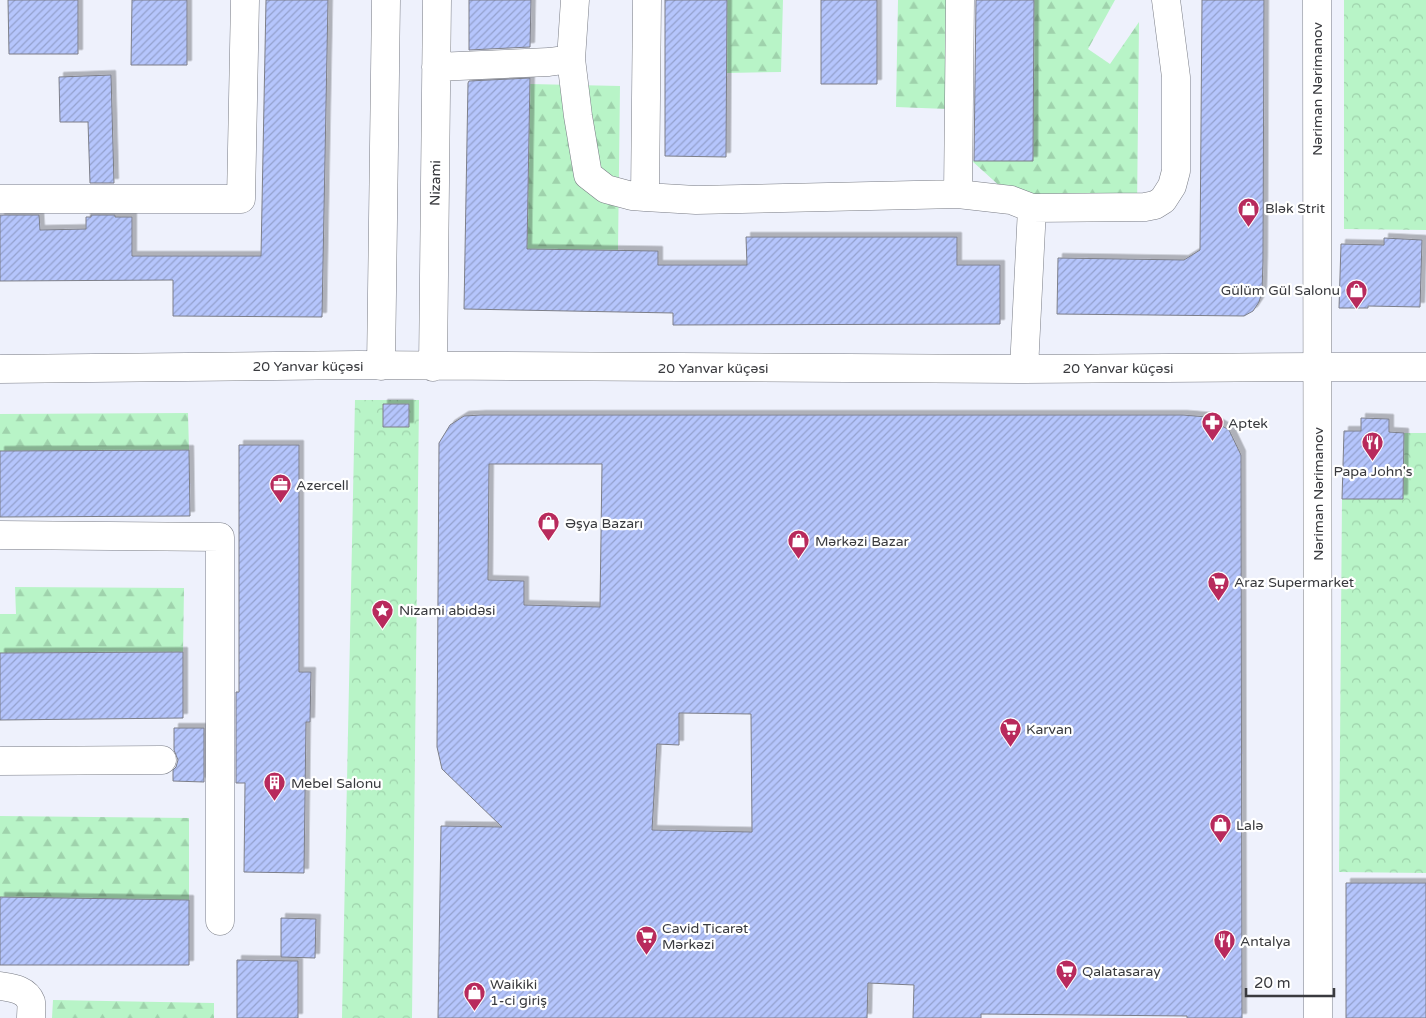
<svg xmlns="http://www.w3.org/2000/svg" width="1426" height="1018" font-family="'Varela Round',sans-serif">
<defs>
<pattern id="forest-firs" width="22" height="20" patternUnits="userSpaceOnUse" patternTransform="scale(1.25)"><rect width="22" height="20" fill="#b8f4c7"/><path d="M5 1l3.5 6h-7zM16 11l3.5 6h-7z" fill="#9fd2ac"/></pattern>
<pattern id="park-crowns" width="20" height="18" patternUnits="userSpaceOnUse" patternTransform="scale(1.25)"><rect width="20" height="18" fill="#b8f4c7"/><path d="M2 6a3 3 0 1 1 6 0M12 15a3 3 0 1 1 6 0" fill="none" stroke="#9fd2ac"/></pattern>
<pattern id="building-hatch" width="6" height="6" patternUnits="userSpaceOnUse" patternTransform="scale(1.25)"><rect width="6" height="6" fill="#b5c5fc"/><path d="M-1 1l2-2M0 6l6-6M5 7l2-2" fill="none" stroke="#94a1cd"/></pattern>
<filter id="shadow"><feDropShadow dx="4.5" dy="-4.5" stdDeviation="0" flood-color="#0004"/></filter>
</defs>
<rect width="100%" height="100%" fill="#eef1fc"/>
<path fill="url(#forest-firs)" d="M727,0H783L781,72L727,73Z
M898,0H972V110L896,107Z
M1034,0H1115L1088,49L1110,64L1139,22L1137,212L1032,215L972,161H1033Z
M530,84L620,86L618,250L527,249Z
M188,413L189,450L0,451V414Z
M15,587L184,588L183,652L0,653V614H16Z
M0,816L189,818V900L0,897Z
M53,1000L214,1003V1018H52Z"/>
<path fill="url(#park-crowns)" d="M1344,0H1426V230L1344,229Z
M355,400H419L412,1018H342Z
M1404,433H1426V873L1339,872L1342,499H1403Z"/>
<path fill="url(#building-hatch)" stroke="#7d7f89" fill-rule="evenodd" filter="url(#shadow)" d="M8,0H78V54H9Z
M132,0H187V65H131Z
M266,0H328L322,317L173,316V280L0,281V215H39L40,230L86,229V217H91V215H115V217H132V256H261Z
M469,0H531L530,47L469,50Z
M665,0H727L726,157L665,156Z
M821,0H877V84H821Z
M976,0H1034L1033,161H974Z
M1202,0H1264L1263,261L1262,292L1259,302L1253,311L1244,316L1057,314L1058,258L1184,260L1200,250Z
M111,75L114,183H90L88,122H60L59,77Z
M530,78L527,249L658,251V265H747L746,237H957V265H1000V324L673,325V313L464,309L468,83L469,81Z
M1384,238L1422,240L1420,307L1368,306V308H1339L1341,244L1384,245Z
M383,404H409V427H383Z
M481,415H1183L1207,417L1229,430L1241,455L1242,1018H1187V1016L981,1014V1018H913L914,985L868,983L867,1018H438L441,826L502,827L442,769L437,747L439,443L450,425L464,416ZM489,464H602L600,607L524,605V581L488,580ZM679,713L751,714L752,832L652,830L657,744L679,745Z
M1361,418L1389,419V432L1404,433L1403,499H1342L1344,431H1361Z
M239,445H299V672H311L310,722H306L304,873L244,872L245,783H236V692H239Z
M189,450L190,516L0,517V451Z
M183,652V718L0,720V653Z
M174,728H204V782L173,781V770L176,767L178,760L174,750Z
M1346,883H1426V1018H1346Z
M0,897L189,900V965H0Z
M281,918L316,919L315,958L281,957Z
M237,960L298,961V1018H237Z"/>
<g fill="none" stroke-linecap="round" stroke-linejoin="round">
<defs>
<path id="minor" d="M571,59L575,0
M436,67L549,62L571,59L578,116L588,175L606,189L632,196L645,197L696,200L958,194L1011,200L1032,208L1024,369
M958,194L960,0
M645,197L647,0
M0,199H241L245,0
M1032,208L1145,207L1155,205L1163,200L1172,186L1176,171V77L1166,0
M381,366L386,0
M433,367L437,0
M0,369L358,365L1024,369L1318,367H1426
M0,535L220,537V921
M0,761L162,760
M0,986C12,988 26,989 31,1002C32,1006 31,1013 31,1018"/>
<path id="major" d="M1317,0L1318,1018"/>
</defs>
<use href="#minor" stroke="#797c85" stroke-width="29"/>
<use href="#major" stroke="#797c85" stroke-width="29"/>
<use href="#minor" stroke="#fff" stroke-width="28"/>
<use href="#major" stroke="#fff" stroke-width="28"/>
</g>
<defs>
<symbol id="shop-pin" viewBox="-11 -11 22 30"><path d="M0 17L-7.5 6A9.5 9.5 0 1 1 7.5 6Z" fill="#b82a5c" stroke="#fff"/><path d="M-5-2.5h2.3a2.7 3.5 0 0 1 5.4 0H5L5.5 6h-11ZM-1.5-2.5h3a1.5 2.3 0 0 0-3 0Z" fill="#fff"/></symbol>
<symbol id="pharmacy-pin" viewBox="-11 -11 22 30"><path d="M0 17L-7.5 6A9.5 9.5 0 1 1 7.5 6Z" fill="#b82a5c" stroke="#fff"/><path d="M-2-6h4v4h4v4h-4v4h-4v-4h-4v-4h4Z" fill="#fff"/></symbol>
<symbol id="restaurant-pin" viewBox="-11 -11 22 30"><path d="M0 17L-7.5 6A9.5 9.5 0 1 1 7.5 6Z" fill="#b82a5c" stroke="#fff"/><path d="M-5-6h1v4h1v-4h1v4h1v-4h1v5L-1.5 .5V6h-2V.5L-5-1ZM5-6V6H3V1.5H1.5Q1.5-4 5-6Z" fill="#fff"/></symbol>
<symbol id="office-pin" viewBox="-11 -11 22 30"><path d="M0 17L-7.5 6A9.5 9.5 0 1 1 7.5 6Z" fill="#b82a5c" stroke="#fff"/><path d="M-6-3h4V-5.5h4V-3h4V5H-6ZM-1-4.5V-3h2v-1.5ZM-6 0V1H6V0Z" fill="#fff"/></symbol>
<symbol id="supermarket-pin" viewBox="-11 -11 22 30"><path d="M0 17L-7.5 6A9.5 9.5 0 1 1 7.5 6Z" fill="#b82a5c" stroke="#fff"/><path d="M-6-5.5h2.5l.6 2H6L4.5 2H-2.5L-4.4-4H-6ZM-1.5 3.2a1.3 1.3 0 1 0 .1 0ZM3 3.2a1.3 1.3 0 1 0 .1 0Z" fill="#fff"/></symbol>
<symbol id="sight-pin" viewBox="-11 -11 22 30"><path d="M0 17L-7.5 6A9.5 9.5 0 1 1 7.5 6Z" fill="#b82a5c" stroke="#fff"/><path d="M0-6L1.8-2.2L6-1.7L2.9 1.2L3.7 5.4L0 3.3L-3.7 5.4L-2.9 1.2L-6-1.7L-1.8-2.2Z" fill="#fff"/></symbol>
<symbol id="building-pin" viewBox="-11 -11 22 30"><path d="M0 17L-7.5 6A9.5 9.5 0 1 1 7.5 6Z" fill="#b82a5c" stroke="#fff"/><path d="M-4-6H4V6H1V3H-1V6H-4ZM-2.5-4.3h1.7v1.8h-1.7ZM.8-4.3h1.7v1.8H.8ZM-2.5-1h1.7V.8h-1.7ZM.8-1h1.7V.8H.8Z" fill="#fff"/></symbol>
</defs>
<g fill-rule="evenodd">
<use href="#shop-pin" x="1236" y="196" width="25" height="34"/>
<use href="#shop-pin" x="1344" y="278" width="25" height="34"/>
<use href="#pharmacy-pin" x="1200" y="410" width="25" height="34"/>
<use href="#restaurant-pin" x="1360" y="430" width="25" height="34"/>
<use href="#office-pin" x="268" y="472" width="25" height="34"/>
<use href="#shop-pin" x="536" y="510" width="25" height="34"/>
<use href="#shop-pin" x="786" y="528" width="25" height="34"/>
<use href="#supermarket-pin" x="1206" y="570" width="25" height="34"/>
<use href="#sight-pin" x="370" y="598" width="25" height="34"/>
<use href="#supermarket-pin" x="998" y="716" width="25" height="34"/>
<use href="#building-pin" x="262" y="770" width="25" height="34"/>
<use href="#shop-pin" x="1208" y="812" width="25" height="34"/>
<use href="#supermarket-pin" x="634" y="924" width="25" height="34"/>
<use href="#restaurant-pin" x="1212" y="928" width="25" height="34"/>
<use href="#supermarket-pin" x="1054" y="958" width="25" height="34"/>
<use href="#shop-pin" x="462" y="980" width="25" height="34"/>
</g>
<g text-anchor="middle" stroke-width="4.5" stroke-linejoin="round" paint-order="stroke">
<g font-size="14" fill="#393a3e" stroke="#fff">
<text transform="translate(1317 89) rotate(-90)" y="5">Nəriman Nərimanov</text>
<text transform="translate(435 183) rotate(-89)" y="5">Nizami</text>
<text x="308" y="371">20 Yanvar küçəsi</text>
<text x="713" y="373">20 Yanvar küçəsi</text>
<text x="1118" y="373">20 Yanvar küçəsi</text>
<text transform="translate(1318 494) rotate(-90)" y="5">Nəriman Nərimanov</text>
</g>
<g font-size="14" fill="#393a3e" stroke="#fff" text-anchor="start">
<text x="1265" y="213">Blək Strit</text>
<text x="1340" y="295" text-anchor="end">Gülüm Gül Salonu</text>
<text x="1228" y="428">Aptek</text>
<text x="1373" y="476" text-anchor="middle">Papa John's</text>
<text x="296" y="490">Azercell</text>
<text x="565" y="528">Əşya Bazarı</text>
<text x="815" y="546">Mərkəzi Bazar</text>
<text x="1234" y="587">Araz Supermarket</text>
<text x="399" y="615">Nizami abidәsi</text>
<text x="1026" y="734">Karvan</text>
<text x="291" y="788">Mebel Salonu</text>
<text x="1236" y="830">Lalə</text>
<text x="662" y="933">Cavid Ticarət<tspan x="662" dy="16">Mərkəzi</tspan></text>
<text x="1240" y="946">Antalya</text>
<text x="1082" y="976">Qalatasaray</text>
<text x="490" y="989">Waikiki<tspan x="490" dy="16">1-ci giriş</tspan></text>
</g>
</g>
<path d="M1246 988v8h88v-8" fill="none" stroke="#393a3e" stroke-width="2.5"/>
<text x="1254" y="988" font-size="15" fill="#393a3e" stroke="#ffffff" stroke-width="4" paint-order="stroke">20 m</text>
</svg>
